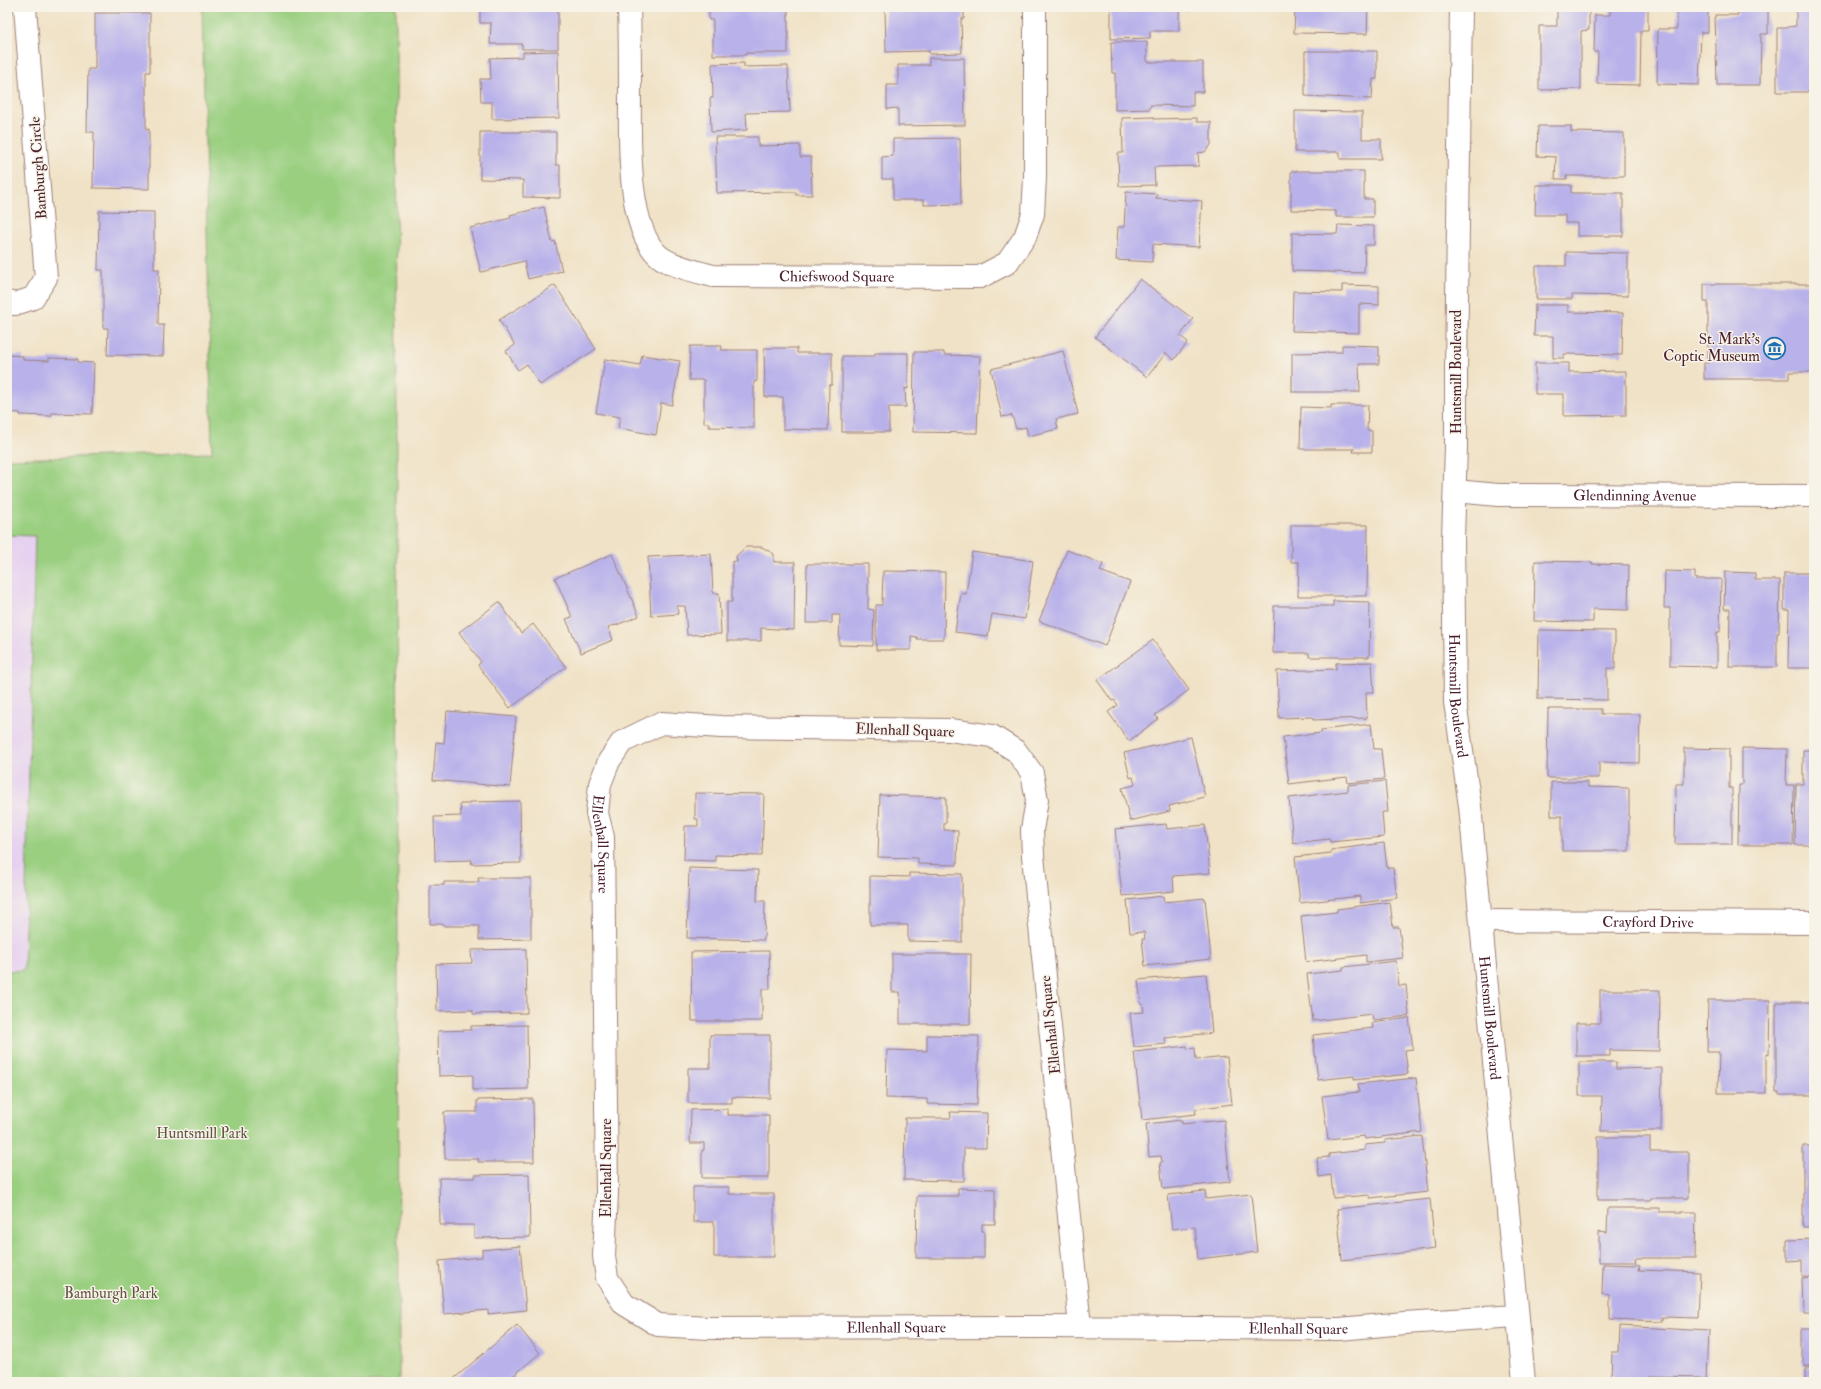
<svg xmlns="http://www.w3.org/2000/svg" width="1821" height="1389" font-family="'IM FELL Double Pica',serif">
<rect width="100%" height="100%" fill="#f7f3e8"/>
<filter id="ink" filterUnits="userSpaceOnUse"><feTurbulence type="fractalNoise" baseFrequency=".025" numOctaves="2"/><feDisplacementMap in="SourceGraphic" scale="8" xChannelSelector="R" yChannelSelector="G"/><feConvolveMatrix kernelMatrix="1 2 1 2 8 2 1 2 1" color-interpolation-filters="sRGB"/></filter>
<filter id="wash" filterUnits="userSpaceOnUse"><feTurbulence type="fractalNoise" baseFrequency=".012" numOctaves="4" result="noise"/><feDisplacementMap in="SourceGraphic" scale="16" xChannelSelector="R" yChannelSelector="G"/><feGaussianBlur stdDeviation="0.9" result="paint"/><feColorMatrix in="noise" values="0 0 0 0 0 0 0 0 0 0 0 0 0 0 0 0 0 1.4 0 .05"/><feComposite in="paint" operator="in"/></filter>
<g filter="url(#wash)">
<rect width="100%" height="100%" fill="#f0e2c6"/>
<path fill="#e6d2f0" d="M7,535H35L24,970L7,971Z"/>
<path fill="#9acf80" stroke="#727756" d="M202,7H396L399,1382H7V971L24,970L35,536L7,535V459L212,453Z"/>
<g id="blocks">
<path fill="#b9b2ea" d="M480,7H558V49H522V44H490L491,23H480Z
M709,7H788V53H746V55H713V20H709Z
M885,7H964V19H961L962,53L929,54V51L886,52Z
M1111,7H1190V10H1179V31H1150V38L1111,39Z
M1295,7H1368L1367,34L1294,33Z
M1557,7H1589V30L1581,31V89L1539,90V26H1557Z
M1617,7H1648V31H1641L1640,85L1597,84L1598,52H1594L1595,15H1610V10H1617Z
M1677,7H1708V32H1701L1699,85L1657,84L1658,29H1677Z
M1738,7H1768V34H1761L1760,85H1717L1715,15H1738Z
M1796,7H1814V92H1777V28H1787V27L1796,26Z
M95,13H150V72H146V130L149,129V189L93,188L94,132H87L88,69H95Z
M1111,42H1147V62H1203V92H1193V106L1150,105V109L1115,110V73H1112Z
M558,51L559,118L492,119V102H481L480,79H491L490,58L523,57V52Z
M1305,51H1377V79H1373L1372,99L1305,96Z
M929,58H964L965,125L898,126V108L887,109V85H898V65H929Z
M744,63V67L788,66L790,112L746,113L747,130L711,132L710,98H713L712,64Z
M1295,111L1362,112V139H1381V159H1340V152H1295Z
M1154,117V119L1197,118V122H1211V145L1205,152L1198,153L1199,166L1154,167L1155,185L1119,186L1118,153H1123L1122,118Z
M1538,126H1571V132L1624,133V176H1566L1567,179H1555L1556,157L1537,156Z
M480,132H556V165H560V198L523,197V180L480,179Z
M715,137H758V146L800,145V157H811L812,195H796V192L717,193Z
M960,138L961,204L924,205V200H893V179H882V157L893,156V139Z
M1291,171H1364V199H1373V217H1336V211L1291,210Z
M1536,185H1571V193H1623V236H1577V223H1565V215H1535Z
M1126,192L1157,194L1156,198L1202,201L1199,247L1153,244L1152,262L1116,260L1118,227H1124Z
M544,207L552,242L555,241L562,271L528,279L524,261L481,272L470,228L511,218L510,215Z
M99,211L154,212V269H159L158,325H164L163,356L107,355L108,328H103V270H98Z
M1338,225L1374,226V245H1365L1364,273L1292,271V233L1337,234Z
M1566,252L1628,253V296L1572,295V299H1536V266H1566Z
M1140,279L1193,319L1180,336L1188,342L1174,360L1166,353L1147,377L1095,337Z
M1704,284H1814V372H1789V379H1704V363H1708V302H1704Z
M555,285L596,349L540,385L527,364L518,370L506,351L515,345L499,320Z
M1342,285L1379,286V305L1359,304V333L1292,331L1293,291L1342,292Z
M1535,305H1568V312L1623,313L1622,355L1564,354V358H1553V336H1534Z
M1342,345L1379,346V364H1359L1360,392H1292V353L1342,352Z
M690,346H722L721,350H757V381L754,382V428L709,427V423H704V380H689Z
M764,348H797V353H832V385H829L828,430L783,429V397H765Z
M1063,351L1078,414L1056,419L1058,429L1028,436L1026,427L1016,429L1012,415L1002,417L991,369Z
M914,352H944V355L980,356L977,433L913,432Z
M875,353H908V389L905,388L906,407H889V432H842V356H875Z
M7,355L23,356V360L49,361V358L78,359V362L94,363L92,414L52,413L51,416L20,415V413L7,412Z
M642,355L680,361L672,405L661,403L656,435L618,428L620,417L596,413L605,359L640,365Z
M1535,363H1569V372L1626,371V415L1564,416V394H1535Z
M1331,405H1368L1367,430L1372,431V452H1353L1354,449H1300L1301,407L1331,408Z
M1291,525H1368L1367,596H1298L1299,562H1291Z
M746,547H762L774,554V562H795L794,630L761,628V641H727V602H732V561L737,562L736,556Z
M1067,550L1103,564L1100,571L1130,582L1105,646L1039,621Z
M972,552L1033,561L1025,619L992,614L988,636L955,632L961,593L966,594Z
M612,554L639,616L614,626V625L608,627L613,640L581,653L566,619L572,617L555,578Z
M711,554L713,593H719L721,634L687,635L685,606H677L678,614L651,616L648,557Z
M1535,561L1592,562V564L1629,565L1628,610L1593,609V622L1534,621Z
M807,564H868V609L874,610L873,646L839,645L840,615H832V623H806Z
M883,571L945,572L944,639H917V637L911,636V650H876V605H882Z
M1665,571L1695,572V579H1721L1720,632H1717V667L1670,666V608H1664Z
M1725,572L1755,573V580H1780L1779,633H1777V667H1729L1730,609H1724Z
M1784,573H1814V668H1788L1789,610H1784Z
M1333,601L1370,602L1369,657H1309V653H1273L1274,606H1333Z
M499,602L521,633L533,624L566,667L510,708L478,665L481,662L459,632Z
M1539,630L1615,631V669L1607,668V700L1538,699Z
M1153,640L1189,690L1155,715L1158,719L1129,741L1108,712L1118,705L1114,700L1112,701L1097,680Z
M1372,662L1374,692H1366L1367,718L1313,720V717L1279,718L1277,671L1336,669V663Z
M1548,709H1601V714H1640L1639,763L1599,762V778H1547Z
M447,711L516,717L510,787L433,780L436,742L444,743Z
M1371,724L1374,749H1381L1384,779L1348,783L1347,777L1289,784L1283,737L1321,733V730Z
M1191,737L1205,797L1169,806L1170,811L1130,821L1122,788L1135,785L1133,777L1130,778L1124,753Z
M1684,748L1729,749V788H1732V844H1675L1676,784H1684Z
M1742,748L1787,749L1786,785H1794L1793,845H1738L1739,785H1742Z
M1803,750H1814V845H1795L1796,784H1803Z
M1385,781L1388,812H1382L1384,837L1330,842L1329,839L1293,843L1289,798L1348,791V785Z
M1551,782H1588V787L1629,788V851H1562V816H1551Z
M695,793L764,794L762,856L715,855V861L684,860L685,826H698V819H695Z
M880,795L946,797V823H944V830L958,831L957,865L918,864V858L878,857Z
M520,801L521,863L471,864L472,860L435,861L434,817L461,816L460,804H469V802Z
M1166,824L1167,829L1205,825L1210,873L1173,876L1174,891L1122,896L1115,829Z
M1384,843L1387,868H1393L1397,898L1360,903V896L1300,903L1295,857L1331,853V850Z
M689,868L758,870L757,901H765L764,940L687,938Z
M909,873L962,874V942L908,941V925H870V876L909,877Z
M478,878H531V939L479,940V926H444V924H430V885H444V882H479Z
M1163,896L1164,902L1205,898L1211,959L1145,966L1142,939H1145L1144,932L1130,933L1127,900Z
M1390,902L1393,927H1399L1403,958L1366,962V955L1306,962L1301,916L1337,912V909Z
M526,949L527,1013L473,1014V1010L437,1011L436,964L472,963L471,950Z
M769,951L770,989H762V1021H692L691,952Z
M892,954H971L970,1024H900V992H892Z
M1396,961L1399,986L1406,985L1409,1016L1373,1020L1372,1014L1313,1021L1307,974L1343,970V967Z
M1206,974L1212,1033L1165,1038L1166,1044L1134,1047L1130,1013L1144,1012L1143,1004H1141L1138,980Z
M1600,990H1660L1659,1051L1610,1050V1056H1576V1023H1600Z
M1708,1000H1770L1769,1055L1766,1054V1093H1718L1719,1052H1707Z
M1776,1002H1814V1095H1779V1092H1776Z
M1409,1018L1413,1049L1405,1050L1408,1074L1354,1080V1076L1318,1080L1313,1035L1373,1028L1372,1023Z
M527,1025L528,1089L473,1090V1075L439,1076L438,1031L471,1030V1026Z
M710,1035H770V1098L732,1097V1103H688V1068H710Z
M927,1035L979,1036L977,1105L927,1104V1099L886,1098L887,1050L927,1051Z
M1187,1046V1049L1195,1048L1196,1060L1227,1057L1232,1104L1195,1109L1196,1114L1142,1120L1134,1052Z
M1579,1062H1616V1069L1662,1068L1661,1131H1601L1602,1096H1579Z
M1416,1078L1422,1132L1365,1139L1364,1136L1328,1140L1322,1096L1359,1092L1358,1084Z
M533,1099L534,1162H478L479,1159H445L444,1112H477V1100Z
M728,1109V1115H769V1178H702V1150H704V1143H690L691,1110Z
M950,1112L987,1113L986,1148H964V1181L904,1180L905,1118H951Z
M1182,1120V1124L1224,1120L1230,1182L1163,1189L1160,1163L1162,1162L1161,1156L1149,1157L1146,1124Z
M1422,1136L1428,1192L1370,1198V1195L1333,1198L1331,1175L1319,1177L1317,1158L1329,1157V1154L1365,1150V1145L1385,1143V1140Z
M1598,1137H1650V1152H1689V1198H1651L1650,1200H1598Z
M1803,1146H1814V1227H1803Z
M529,1174L530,1237L474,1238V1225H440L439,1178H475V1175Z
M693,1187H729V1194H774V1257H714V1222H693Z
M958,1188L995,1189V1224H982V1231H984V1258H916L917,1196H958Z
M1205,1191L1206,1199L1251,1194L1257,1252L1198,1259L1195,1227L1172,1229L1168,1195Z
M1430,1199L1435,1249L1342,1260L1337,1209Z
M1608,1208H1659V1212H1696L1695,1258H1635L1636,1262H1599V1232L1607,1233Z
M1814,1239V1276H1802V1260L1787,1261V1240Z
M520,1246L526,1310L488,1314V1310L444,1314L439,1261L482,1257V1250Z
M1603,1264L1640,1265L1639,1270L1700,1272L1698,1318L1662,1317V1321L1610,1319V1295L1602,1294Z
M1814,1277V1314H1803L1802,1278Z
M517,1325L540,1353L513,1376L517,1382H450Z
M1620,1326L1709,1331L1707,1377L1648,1376V1382L1611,1381L1612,1352H1619Z
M1803,1329H1814V1365H1803Z
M1804,1367H1814V1382H1804Z"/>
</g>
</g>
<g filter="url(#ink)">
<use href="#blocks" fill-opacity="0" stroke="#9d8078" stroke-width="1"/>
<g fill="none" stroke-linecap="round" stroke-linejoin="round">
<defs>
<g id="minor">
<path id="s1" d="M629,7C630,36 630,66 630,95C630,135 626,228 659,256C671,266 698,272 713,276L980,277L1007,263L1025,237L1033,214L1035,178V7"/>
<path id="s2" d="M1461,7L1456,370V447L1453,538L1455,702L1470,806L1524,1382"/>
<path d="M7,302L15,304L33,298L46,278L25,7"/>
<path id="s3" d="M1455,491L1498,495L1814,496"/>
<path id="s4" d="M1481,921L1814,923"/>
<path id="s5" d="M1080,1327L1033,856L1032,830L1037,800L1032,773L1016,751L992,736L950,730L721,727L661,723L622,742L609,761L600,784L597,813L603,837L607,1193L604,1256L607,1278L624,1304L658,1325L708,1328L1044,1327L1340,1329L1404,1323L1517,1316"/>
</g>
</defs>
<use href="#minor" stroke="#9d8078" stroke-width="24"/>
<use href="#minor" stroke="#fff" stroke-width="22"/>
</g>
</g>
<defs>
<symbol id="museum-ring" viewBox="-11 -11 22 22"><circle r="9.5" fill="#f7f3e8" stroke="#1f6fb2" stroke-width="1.5"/><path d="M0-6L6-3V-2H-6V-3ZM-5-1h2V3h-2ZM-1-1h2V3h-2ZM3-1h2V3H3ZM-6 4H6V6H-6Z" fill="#1f6fb2"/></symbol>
</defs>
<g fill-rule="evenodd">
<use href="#museum-ring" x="1762" y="336" width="25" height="25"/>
</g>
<g text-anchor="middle" stroke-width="3" stroke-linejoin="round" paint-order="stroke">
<g font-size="15" fill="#4a1f2b" stroke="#f7f3e8">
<text transform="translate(38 168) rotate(-94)" y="5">Bamburgh Circle</text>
<text dy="5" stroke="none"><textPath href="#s1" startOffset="437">Chiefswood Square</textPath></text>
<text transform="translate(1456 372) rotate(-90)" y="5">Huntsmill Boulevard</text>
<text dy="5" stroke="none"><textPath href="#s3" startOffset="180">Glendinning Avenue</textPath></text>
<text dy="5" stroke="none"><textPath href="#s2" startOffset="689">Huntsmill Boulevard</textPath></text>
<text transform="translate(905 730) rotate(2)" y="5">Ellenhall Square</text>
<text dy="5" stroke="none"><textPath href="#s5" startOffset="1096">Ellenhall Square</textPath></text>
<text dy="5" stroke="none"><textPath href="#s4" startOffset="167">Crayford Drive</textPath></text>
<text dy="5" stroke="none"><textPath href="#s2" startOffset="1013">Huntsmill Boulevard</textPath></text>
<text transform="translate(1050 1025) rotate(-96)" y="5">Ellenhall Square</text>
<text transform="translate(606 1168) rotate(-90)" y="5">Ellenhall Square</text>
<text dy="5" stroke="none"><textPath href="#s5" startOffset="1840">Ellenhall Square</textPath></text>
<text dy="5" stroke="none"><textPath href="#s5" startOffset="2242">Ellenhall Square</textPath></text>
</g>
<g font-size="15" fill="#4a1f2b" stroke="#f7f3e8" text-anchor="end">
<text x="1760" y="344">St. Mark's<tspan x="1760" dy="17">Coptic Museum</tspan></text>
</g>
<g font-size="15" fill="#625444" stroke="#f7f3e8">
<text x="202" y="1138">Huntsmill Park</text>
<text x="111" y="1298">Bamburgh Park</text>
</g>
</g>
<rect width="1821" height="1389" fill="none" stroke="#f7f3e8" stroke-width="24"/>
</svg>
